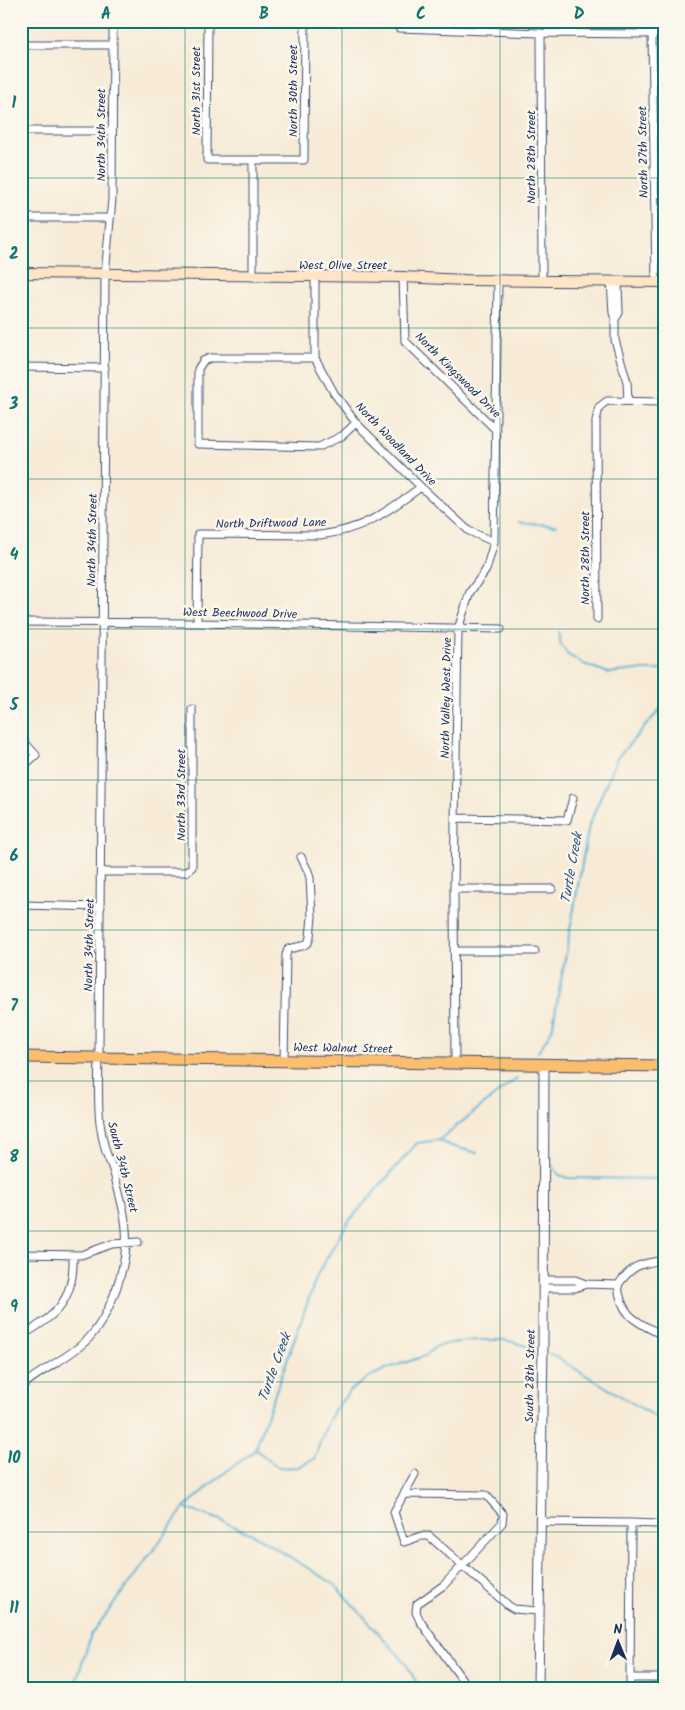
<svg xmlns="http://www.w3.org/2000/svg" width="685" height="1710" font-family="Kalam,sans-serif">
<rect width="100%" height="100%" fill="#fbf7ec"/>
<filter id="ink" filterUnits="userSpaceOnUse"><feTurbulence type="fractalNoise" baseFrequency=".02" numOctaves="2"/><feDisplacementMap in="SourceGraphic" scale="10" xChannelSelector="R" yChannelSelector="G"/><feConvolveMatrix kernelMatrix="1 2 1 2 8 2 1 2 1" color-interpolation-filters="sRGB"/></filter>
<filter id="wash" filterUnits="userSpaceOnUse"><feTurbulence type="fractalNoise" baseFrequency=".0096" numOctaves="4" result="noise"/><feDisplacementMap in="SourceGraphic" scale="20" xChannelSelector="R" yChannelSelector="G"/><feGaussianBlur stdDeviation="1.12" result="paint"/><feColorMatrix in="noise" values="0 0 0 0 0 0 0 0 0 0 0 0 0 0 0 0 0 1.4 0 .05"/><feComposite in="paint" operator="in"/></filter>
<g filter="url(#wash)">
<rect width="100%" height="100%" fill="#f7ebd7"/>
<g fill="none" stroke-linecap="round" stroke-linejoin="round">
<path stroke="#56b2d4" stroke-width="2" d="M519,522L556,526
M558,632L561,645L568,655L586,665L609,673L636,670H664
M538,1052L552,1030L589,825L617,758L664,705
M439,1140L451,1146L477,1153
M551,1164L559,1175L568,1178L664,1179
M549,1353L664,1422
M256,1450L279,1468L298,1467L314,1459L327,1424L335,1409L351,1390L369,1377L388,1368L425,1356L435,1347L451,1343L477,1340H505L537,1349
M184,1508L215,1518L254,1535L334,1584L405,1662L420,1689
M74,1689L91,1635L184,1508L222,1475L255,1450L318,1273L348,1222L417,1143L439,1140L517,1078"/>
</g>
</g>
<g filter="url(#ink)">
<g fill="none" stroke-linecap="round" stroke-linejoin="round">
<defs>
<path id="minor" d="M208,21L207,160H304L305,21
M399,21V28L541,33L652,34L664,31
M541,33L542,281
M652,34L656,282
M21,45H112
M21,131H112
M253,161V277
M21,218H110
M315,277V358L334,393L356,423L421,487L469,531L494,542
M403,277L405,341L495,429
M611,281L613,313L615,319V340L627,382L628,401
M615,319L619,313L618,282
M315,358H210L203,361L198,369V444L319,447L342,436L356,423
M21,367L105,368
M597,619L596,421L599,407L607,401L664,402
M21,622L197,623L501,629
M197,623L198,534L320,535C365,529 385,513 421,487
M21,739L36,755L21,768
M455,818L567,820L573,798
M101,872H186L192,867V709
M454,889H552
M21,905L101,907
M454,951H535
M284,1061L286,955L288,949L302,946L308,943L310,937L312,917L310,878L308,871L301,857
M455,1064L454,889L458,629L470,592L486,570L494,542L498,280
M21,1254L81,1255L112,1244L138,1242
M544,1280H575L586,1284L618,1285C633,1264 640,1264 664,1260
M618,1285C621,1318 638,1322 664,1336
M544,1288H575L586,1284
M21,1336C57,1316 75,1299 73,1255
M21,1387C42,1368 70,1358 89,1338C111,1314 129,1262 126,1229C125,1212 119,1194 115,1177C113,1167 108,1159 105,1149C103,1141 101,1131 100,1123C97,1098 99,1072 99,1047L105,275L112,199L113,21
M415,1474L394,1512L404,1542L421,1536H429L509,1606L514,1609L538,1611
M404,1494L486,1495L503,1514L502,1523L444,1585L417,1604L416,1612L420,1621L469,1689
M540,1522L631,1523L657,1524L664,1526
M630,1678H664
M630,1689L631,1523"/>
<path id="tertiary" d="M538,1689L543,1342L544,1064"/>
<path id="secondary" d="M21,273L403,277L464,280L664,282"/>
<path id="primary" d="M21,1057L664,1066"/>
</defs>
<use href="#minor" stroke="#3c4b70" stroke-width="9"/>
<use href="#tertiary" stroke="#3c4b70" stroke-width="11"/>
<use href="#secondary" stroke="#3c4b70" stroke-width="12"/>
<use href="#primary" stroke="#3c4b70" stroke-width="13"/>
<use href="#minor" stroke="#fff" stroke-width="7"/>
<use href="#tertiary" stroke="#fff" stroke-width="9"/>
<use href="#secondary" stroke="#fde5c5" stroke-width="10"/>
<use href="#primary" stroke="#fbbd6e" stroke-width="11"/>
</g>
</g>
<path fill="none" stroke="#0f766e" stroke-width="1" stroke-opacity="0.55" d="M185,21V1689M342,21V1689M500,21V1689M21,178H664M21,328H664M21,479H664M21,629H664M21,780H664M21,930H664M21,1081H664M21,1231H664M21,1382H664M21,1532H664"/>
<g text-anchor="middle" stroke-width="5" stroke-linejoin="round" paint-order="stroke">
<g font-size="12" fill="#1b2f5e" stroke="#fbf7ec">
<text transform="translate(196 91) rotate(-90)" y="4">North 31st Street</text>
<text transform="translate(293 91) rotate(-90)" y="4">North 30th Street</text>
<text transform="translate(101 135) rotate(-90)" y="4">North 34th Street</text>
<text transform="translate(643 152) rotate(-91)" y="4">North 27th Street</text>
<text transform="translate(531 157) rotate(-90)" y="4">North 28th Street</text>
<text x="343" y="269">West Olive Street</text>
<text transform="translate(458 375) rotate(45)" y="4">North Kingswood Drive</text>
<text transform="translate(396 444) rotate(46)" y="4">North Woodland Drive</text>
<text transform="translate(271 523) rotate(-1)" y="4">North Driftwood Lane</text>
<text transform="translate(92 540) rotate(-89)" y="4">North 34th Street</text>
<text transform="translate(585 558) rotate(-90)" y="4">North 28th Street</text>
<text transform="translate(240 613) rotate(1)" y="4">West Beechwood Drive</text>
<text transform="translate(446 698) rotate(-89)" y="4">North Valley West Drive</text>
<text transform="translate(181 795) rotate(-90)" y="4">North 33rd Street</text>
<text transform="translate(89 945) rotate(-89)" y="4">North 34th Street</text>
<text transform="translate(343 1048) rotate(1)" y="4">West Walnut Street</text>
<text transform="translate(123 1167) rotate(76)" y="4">South 34th Street</text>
<text transform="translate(530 1376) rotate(-89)" y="4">South 28th Street</text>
</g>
<g font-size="14" font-style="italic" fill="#2d5681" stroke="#fbf7ec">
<text transform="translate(571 868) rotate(-80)" y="5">Turtle Creek</text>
<text transform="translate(274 1367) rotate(-70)" y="5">Turtle Creek</text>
</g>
</g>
<rect width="685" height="1710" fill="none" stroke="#fbf7ec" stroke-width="55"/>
<g transform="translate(618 1642) rotate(359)" stroke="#fbf7ec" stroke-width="4" paint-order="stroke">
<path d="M0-4L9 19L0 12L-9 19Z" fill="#1b2f5e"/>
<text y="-8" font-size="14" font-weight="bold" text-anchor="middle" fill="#1b2f5e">N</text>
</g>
<rect x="28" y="28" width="630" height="1654" fill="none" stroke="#0f766e" stroke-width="2"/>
<g font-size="16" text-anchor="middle" font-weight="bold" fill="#0f766e">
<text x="106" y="19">A</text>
<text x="264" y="19">B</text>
<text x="421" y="19">C</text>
<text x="579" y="19">D</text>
<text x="14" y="108">1</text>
<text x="14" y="259">2</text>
<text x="14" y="409">3</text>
<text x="14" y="560">4</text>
<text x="14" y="710">5</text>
<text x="14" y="861">6</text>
<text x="14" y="1011">7</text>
<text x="14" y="1162">8</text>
<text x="14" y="1312">9</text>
<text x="14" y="1463">10</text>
<text x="14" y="1613">11</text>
</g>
</svg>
